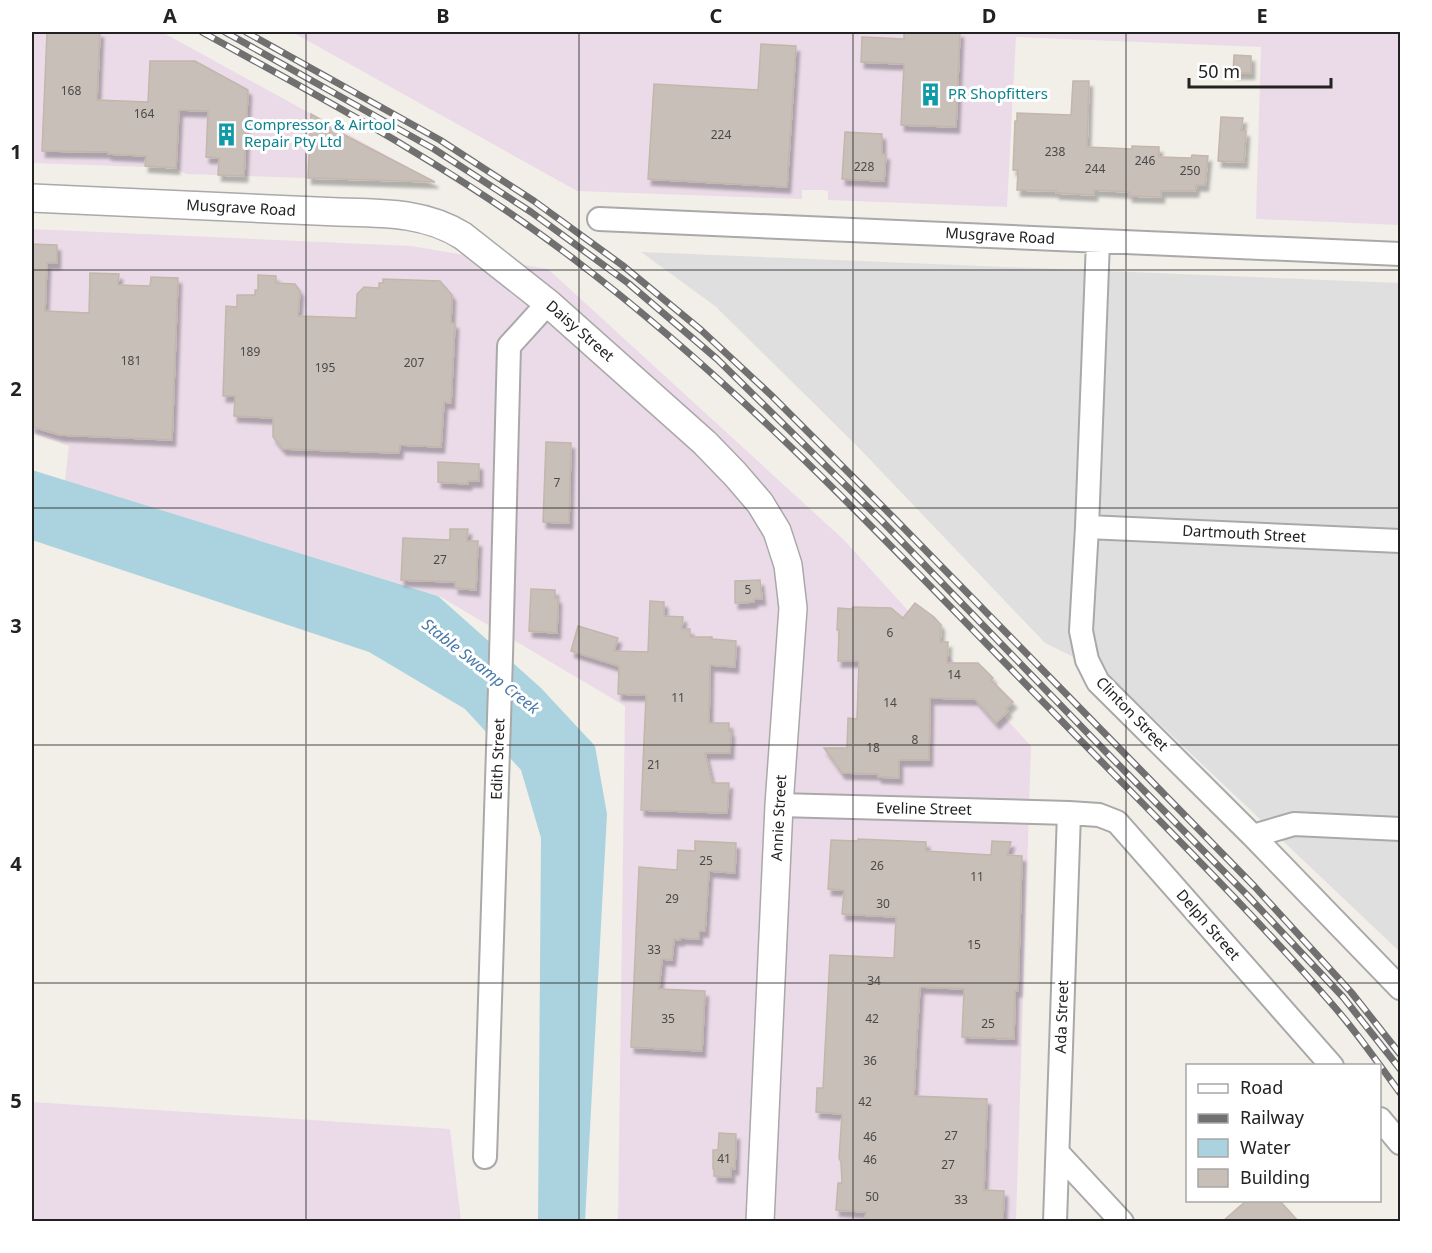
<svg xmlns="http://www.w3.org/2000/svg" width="1432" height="1253" font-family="'Noto Sans',sans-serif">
<defs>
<filter id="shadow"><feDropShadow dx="3.5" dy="6" stdDeviation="1.5" flood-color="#0004"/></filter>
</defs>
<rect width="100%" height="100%" fill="#f2efe9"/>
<path fill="#e0dfdf" d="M641,252L1400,283V952L1106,673L1045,643L857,446L715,306Z"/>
<path fill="#ebdbe8" d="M32,32H162L426,177L425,182L186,174L175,168L32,163Z
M292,32H1400V225L1256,219L1261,47L1016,37L1007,207L828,200V191L822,190H802V199L577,191Z
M32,229L411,246L548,269L844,540L1031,746L1016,1221H618L625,706L439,596L65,481L69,446L32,433Z
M32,1102L450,1129L461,1221H32Z"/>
<path fill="#aad3df" d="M32,470L438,596L541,688L595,746L607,814L585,1221H538L541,838L521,770L465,709L369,652L32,540Z"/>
<path fill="#c7bfb8" stroke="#c4b6ab" stroke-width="1.5" filter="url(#shadow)" d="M47,32H100L97,100L148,102L150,61H195L248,90L244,176L218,175L219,158L206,157L208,111L179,110L176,168L145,166L146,156L108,154V152L42,151Z
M904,32H960L956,127L901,125L904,64L861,62L862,37L904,39Z
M761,44L796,46L787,187L648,179L654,84L758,90Z
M1234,55L1251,56V73H1233Z
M1073,81H1089L1087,147L1132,149V146L1159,147V157L1191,158L1192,155L1208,156L1205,185H1196L1195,191H1161V197L1129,196V192L1094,190V195L1056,193V191L1017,190L1018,170H1013L1015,121H1017V113L1071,115Z
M311,114L327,123V126L435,182L308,178Z
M1221,117L1243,118L1241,131H1246L1244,162L1218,161Z
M845,132L882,134V154H886L884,181L842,179Z
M32,244L57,245V263H47L45,311L89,313L90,273L119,274L118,285L150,286L151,277L178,278L172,440L60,435L32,427Z
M258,275L276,276V283L295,284L300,291L298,316L356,318L357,294L364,287L379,288V283H383V279L440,281L452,295L451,323H455L451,403L444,402L441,447L400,445L399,453L283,449L273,437V418L234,416L235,396H223L226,306L237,307V295H255V290H258Z
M546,442L571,443L569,523L543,522Z
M438,462L479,464V481H468V484L438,482Z
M450,529H468L467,541H478L476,590L455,588V582L401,580L403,538L450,540Z
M760,580L762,599H754V602L735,603V581Z
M531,589L555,590V598H558L557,633L529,631Z
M650,601L664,602V616L683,617L682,629H690V637H712V639L736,641L735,667L710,665L709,723H729V731H731L730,753H705L712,783H729L727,813L641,810L646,695L618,694L619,666L571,651L578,626L618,638L614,651L648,652Z
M915,603L934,617L941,625L940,642H948L947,663H978L993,678L991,680L1013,702L1006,709L1008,711L996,723L975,699L930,698L929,760H899V778L878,777V774L842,773L824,748H847L848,718L857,719L859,661H838L839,630H837L838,608L852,609L853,607L891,608L903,618Z
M858,839L926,842V851L991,855L992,841L1011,842L1007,855L1022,856L1018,991H1015L1014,1039L962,1037L964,989L920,987L917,1034L914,1096L987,1099L984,1190L1004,1191L1003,1221H865L866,1212L836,1210L838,1183H842L841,1162L839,1158L842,1114L816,1112L817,1088H823L830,955L894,958L896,917L842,914L844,890L828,889L831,840L858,841Z
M695,841L736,843L735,873L709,871L705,931H699V939L680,938V940L674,939L672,960L662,959L659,989L705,991L702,1051L631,1047L639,867L677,870L678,850L695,851Z
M719,1133L736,1134L735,1169L731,1168V1177L714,1176V1169H713V1150H718Z
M1247,1200H1279L1298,1221H1223Z"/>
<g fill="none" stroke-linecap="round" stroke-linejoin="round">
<defs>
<path id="minor" d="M599,219L1400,254
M1098,241L1087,527L1081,631L1087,660L1098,682L1253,836L1400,988
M1087,527L1400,541
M779,805L1069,813L1099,815L1117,822L1332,1066
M1253,836L1294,824L1400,829
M1380,1119L1400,1143
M1058,1153L1122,1222
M485,1157L501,656L509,346L548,303
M1055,1222L1069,813"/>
<path id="tertiary" d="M32,198C111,202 190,206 270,209C293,210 316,211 339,212C382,213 425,212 463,236L548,303L705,443L735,474L760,503L777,531L788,565L793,608L779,805L760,1222"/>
</defs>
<use href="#minor" stroke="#a9a9a9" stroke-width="26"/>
<use href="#tertiary" stroke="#a9a9a9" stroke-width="30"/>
<use href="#minor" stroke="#fff" stroke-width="22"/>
<use href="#tertiary" stroke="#fff" stroke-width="27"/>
<defs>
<path id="rail" d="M202,32C329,102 459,171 575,260C749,392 898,554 1051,710C1145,807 1242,901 1331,1003C1356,1031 1378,1063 1400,1093
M225,32L434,149L531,212L628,283L717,359L881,520L1104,750L1248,896L1343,997L1400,1069
M246,32L440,140L534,201L622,265L701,330L771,395L893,517L1255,887L1351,992L1400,1054"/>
</defs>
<use href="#rail" stroke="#707070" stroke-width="7"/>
<use href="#rail" stroke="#fff" stroke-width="4.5" stroke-dasharray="14" stroke-linecap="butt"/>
</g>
<path fill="none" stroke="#222" stroke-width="1.5" stroke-opacity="0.55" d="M306,32V1222M579,32V1222M853,32V1222M1126,32V1222M32,270H1400M32,508H1400M32,745H1400M32,983H1400"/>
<defs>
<symbol id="building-bare" viewBox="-9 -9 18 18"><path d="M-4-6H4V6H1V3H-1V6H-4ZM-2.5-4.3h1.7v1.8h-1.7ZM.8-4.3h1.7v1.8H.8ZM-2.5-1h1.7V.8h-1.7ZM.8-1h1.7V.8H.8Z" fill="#0f9aa8" stroke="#fff" stroke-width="2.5" paint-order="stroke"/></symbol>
</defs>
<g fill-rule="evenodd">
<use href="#building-bare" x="914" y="78" width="33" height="33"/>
<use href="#building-bare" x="210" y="118" width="33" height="33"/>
</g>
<g text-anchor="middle" stroke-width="6" stroke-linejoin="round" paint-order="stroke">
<g font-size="12" fill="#4b4948">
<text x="71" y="95">168</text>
<text x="144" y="118">164</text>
<text x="721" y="139">224</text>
<text x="1055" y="156">238</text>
<text x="1145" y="165">246</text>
<text x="864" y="171">228</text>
<text x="1095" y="173">244</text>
<text x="1190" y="175">250</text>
<text x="250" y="356">189</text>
<text x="131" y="365">181</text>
<text x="414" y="367">207</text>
<text x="325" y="372">195</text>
<text x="557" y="487">7</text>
<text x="440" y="564">27</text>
<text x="748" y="594">5</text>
<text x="890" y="637">6</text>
<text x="954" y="679">14</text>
<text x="678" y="702">11</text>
<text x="890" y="707">14</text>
<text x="915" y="744">8</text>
<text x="873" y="752">18</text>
<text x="654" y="769">21</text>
<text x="706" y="865">25</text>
<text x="877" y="870">26</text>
<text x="977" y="881">11</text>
<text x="672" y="903">29</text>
<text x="883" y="908">30</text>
<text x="974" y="949">15</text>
<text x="654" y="954">33</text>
<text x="874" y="985">34</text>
<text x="668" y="1023">35</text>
<text x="872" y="1023">42</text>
<text x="988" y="1028">25</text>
<text x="870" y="1065">36</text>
<text x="865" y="1106">42</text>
<text x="951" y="1140">27</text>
<text x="870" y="1141">46</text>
<text x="724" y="1163">41</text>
<text x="870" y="1164">46</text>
<text x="948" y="1169">27</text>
<text x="872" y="1201">50</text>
<text x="961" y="1204">33</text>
</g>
<g font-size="15" fill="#0d838f" stroke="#fff" text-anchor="start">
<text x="948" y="99">PR Shopfitters</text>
<text x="244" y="130">Compressor &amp; Airtool<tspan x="244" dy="17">Repair Pty Ltd</tspan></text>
</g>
<g font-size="15" fill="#222" stroke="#fff">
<text transform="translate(241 208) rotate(3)" y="5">Musgrave Road</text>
<text transform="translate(1000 236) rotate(3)" y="5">Musgrave Road</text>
<text transform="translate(580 331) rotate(41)" y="5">Daisy Street</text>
<text transform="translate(1244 534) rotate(3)" y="5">Dartmouth Street</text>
<text transform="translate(1132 714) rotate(46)" y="5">Clinton Street</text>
<text transform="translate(498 759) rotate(-88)" y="5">Edith Street</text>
<text transform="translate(924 809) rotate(1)" y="5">Eveline Street</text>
<text transform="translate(779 818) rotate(-87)" y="5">Annie Street</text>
<text transform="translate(1208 925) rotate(49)" y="5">Delph Street</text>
<text transform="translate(1062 1017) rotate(-88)" y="5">Ada Street</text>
</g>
<g font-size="16" font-style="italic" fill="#4a7aab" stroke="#fff">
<text transform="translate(481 666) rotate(38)" y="6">Stable Swamp Creek</text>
</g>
</g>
<rect width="1432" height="1253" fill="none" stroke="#ffffff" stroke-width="66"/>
<rect x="1186" y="1064" width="195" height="138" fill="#ffffff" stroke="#a7a7a7" stroke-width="1.5"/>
<rect x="1198" y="1084" width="30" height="9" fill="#ffffff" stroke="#a7a7a7" stroke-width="1.5"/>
<text x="1240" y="1094" font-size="18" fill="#222222">Road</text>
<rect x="1198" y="1114" width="30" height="9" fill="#707070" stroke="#a7a7a7" stroke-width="1.5"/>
<text x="1240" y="1124" font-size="18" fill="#222222">Railway</text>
<rect x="1198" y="1139" width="30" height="18" fill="#aad3df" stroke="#a7a7a7" stroke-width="1.5"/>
<text x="1240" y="1154" font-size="18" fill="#222222">Water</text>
<rect x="1198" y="1169" width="30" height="18" fill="#c7bfb8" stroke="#a7a7a7" stroke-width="1.5"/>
<text x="1240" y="1184" font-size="18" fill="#222222">Building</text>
<path d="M1189 78v9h142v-9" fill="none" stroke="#222222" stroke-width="3"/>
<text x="1198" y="78" font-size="18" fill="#222222" stroke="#ffffff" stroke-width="4.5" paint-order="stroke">50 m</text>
<rect x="33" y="33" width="1366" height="1187" fill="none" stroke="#222" stroke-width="2"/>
<g font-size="20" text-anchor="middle" font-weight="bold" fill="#222">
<text x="170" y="23">A</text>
<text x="443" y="23">B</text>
<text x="716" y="23">C</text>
<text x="989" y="23">D</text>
<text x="1262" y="23">E</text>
<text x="16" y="159">1</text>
<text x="16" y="396">2</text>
<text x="16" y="633">3</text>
<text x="16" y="871">4</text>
<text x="16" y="1108">5</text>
</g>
</svg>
